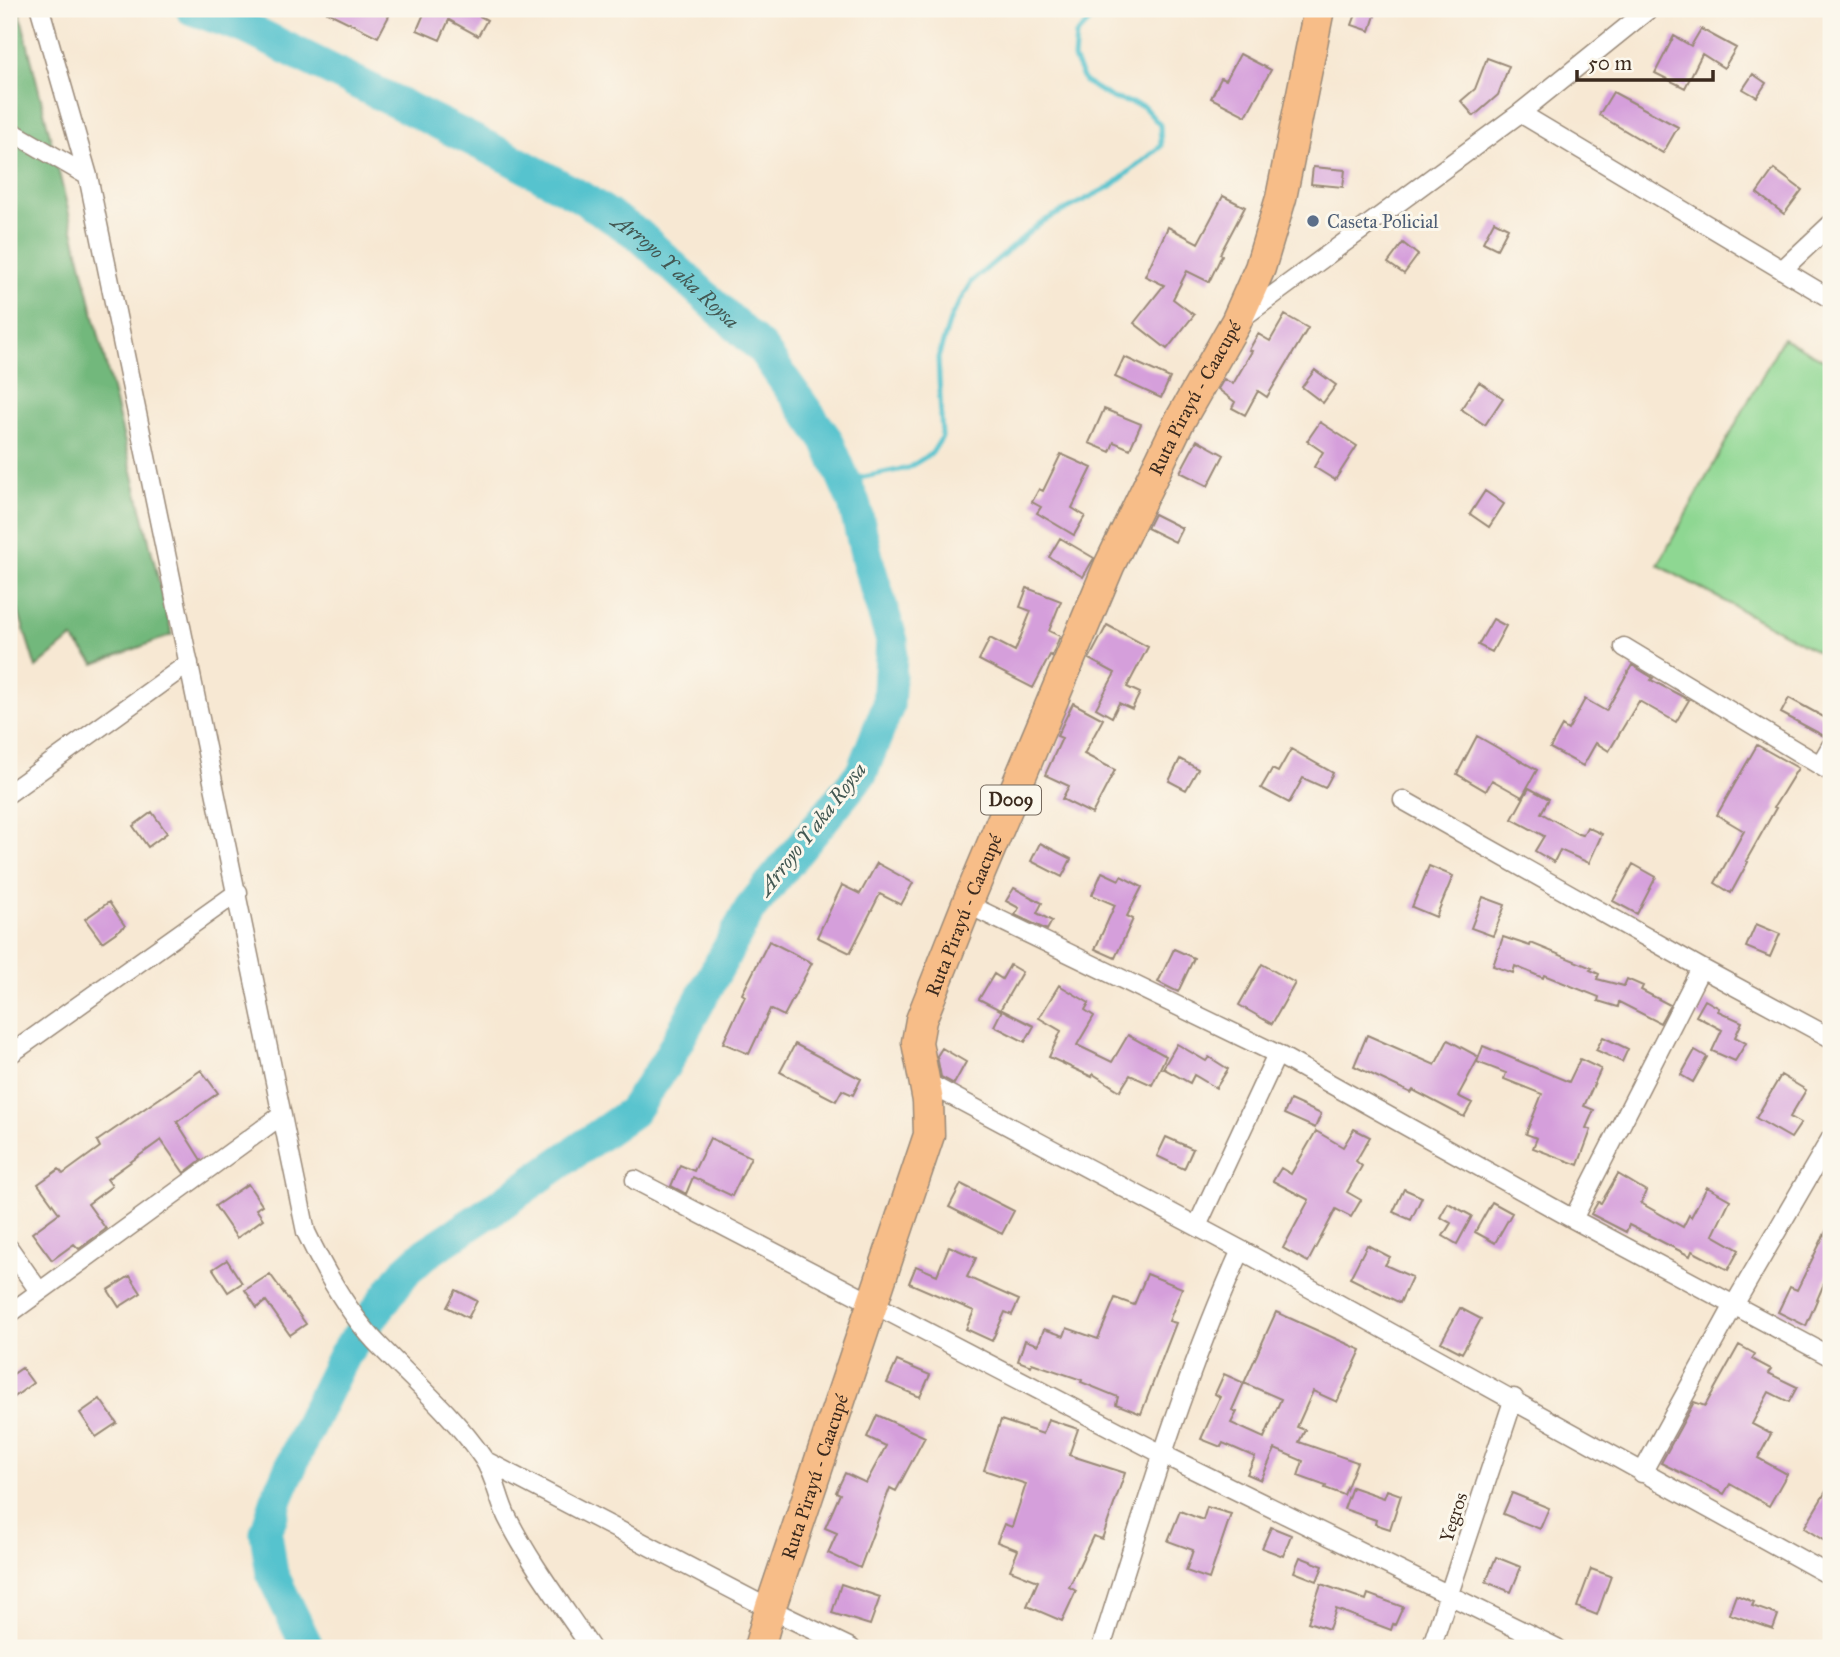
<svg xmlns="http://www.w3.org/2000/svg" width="1840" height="1657" font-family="'IM FELL Great Primer',serif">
<rect width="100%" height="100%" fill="#fbf7ec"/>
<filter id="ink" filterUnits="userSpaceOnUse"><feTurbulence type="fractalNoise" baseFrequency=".0143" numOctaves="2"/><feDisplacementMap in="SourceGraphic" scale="14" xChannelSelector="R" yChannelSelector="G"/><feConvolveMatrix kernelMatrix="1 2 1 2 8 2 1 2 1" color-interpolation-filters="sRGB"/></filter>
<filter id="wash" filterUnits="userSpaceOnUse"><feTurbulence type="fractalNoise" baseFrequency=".00686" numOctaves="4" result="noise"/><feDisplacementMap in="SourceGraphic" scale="28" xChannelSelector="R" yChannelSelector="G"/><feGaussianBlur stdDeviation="1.57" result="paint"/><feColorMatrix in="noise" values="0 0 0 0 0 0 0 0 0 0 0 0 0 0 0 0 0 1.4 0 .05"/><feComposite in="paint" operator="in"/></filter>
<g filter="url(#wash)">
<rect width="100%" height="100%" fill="#f7e8d3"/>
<path fill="#8ed792" stroke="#648058" stroke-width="2" d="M1783,338L1831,364V650L1827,657L1658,565Z"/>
<path fill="#72b87c" stroke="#56714d" stroke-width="2" d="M9,9H19L172,635L95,664L72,638L36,668L9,581Z"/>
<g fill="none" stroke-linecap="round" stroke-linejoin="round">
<path stroke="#56c3ce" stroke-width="5" d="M844,481L908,468L932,453L942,437L938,358L951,317L971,282L1040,223L1113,185L1161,146L1160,125L1143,106L1112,98L1085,82L1074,59L1076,35L1096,15L1108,9"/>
<path stroke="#56c3ce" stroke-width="33" id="s1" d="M192,9L246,28L509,158L581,197L639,235L762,349L827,440L854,503L869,566L892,641L888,706L862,772L750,909L664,1066L632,1112L498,1206L425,1254L404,1273L344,1355L304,1436L278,1496L266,1533L272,1574L308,1648"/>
</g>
<g id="blocks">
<path fill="#d59fdb" d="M321,9H375L389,16L378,37Z
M426,9H467L487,20L478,36L449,20L440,40L417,30Z
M1358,9H1377L1370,31L1352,25Z
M1701,29L1736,48L1724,68L1702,54L1685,88L1655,73L1674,36L1691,46Z
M1240,54L1271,70L1246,116L1211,98L1221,78L1226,80Z
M1487,58L1509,66L1498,95L1474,116L1461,101L1475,89Z
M1753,74L1766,83L1757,97L1743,89Z
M1613,92L1678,127L1663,153L1599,115Z
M1313,167L1345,170L1343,187L1311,184Z
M1774,169L1802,190L1784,214L1757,193Z
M1223,196L1245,207L1220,254L1222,255L1209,282L1187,271L1173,299L1194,315L1167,349L1134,323L1164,285L1145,276L1168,227L1198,243Z
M1494,221L1508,228L1497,249L1483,242Z
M1403,243L1418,255L1404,274L1388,263Z
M1285,315L1308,328L1267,397L1258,391L1245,415L1232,408L1235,402L1218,389L1224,379L1233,384L1252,351L1249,350L1258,334L1270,341Z
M1124,357L1170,378L1161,398L1115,377Z
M1315,370L1336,385L1323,403L1302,387Z
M1479,382L1503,398L1485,425L1461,409Z
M1104,409L1141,424L1130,449L1114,442L1110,452L1089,443Z
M1320,422L1357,446L1335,480L1314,467L1323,452L1307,441Z
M1197,440L1224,455L1208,486L1180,472Z
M1061,454L1092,468L1072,508L1085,516L1074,535L1037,513L1041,507L1032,502L1039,489L1043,491Z
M1485,491L1504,504L1489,527L1470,514Z
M1154,514L1182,528L1175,542L1147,528Z
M1060,538L1094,558L1083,577L1049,557Z
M1027,588L1061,601L1049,631L1060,636L1052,656L1050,655L1033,688L979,660L990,638L1015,651L1031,611L1020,607Z
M1493,619L1506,626L1492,652L1478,645Z
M1107,625L1148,647L1127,687L1140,693L1132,709L1119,703L1112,717L1096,708L1115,673L1089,659Z
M1632,665L1653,678L1651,680L1689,700L1676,722L1639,701L1609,751L1596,743L1583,766L1550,748L1562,726L1568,730L1585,699L1606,711Z
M1789,698L1831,721L1824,736L1781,713Z
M1073,703L1103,719L1084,754L1115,770L1092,814L1062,799L1069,786L1045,775L1062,738L1057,736Z
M1477,736L1537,770L1522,797L1492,780L1486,791L1457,774Z
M1757,745L1798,768L1774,807L1776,808L1746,861L1748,862L1731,893L1715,883L1744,831L1717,815Z
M1291,749L1333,773L1325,788L1303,778L1289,803L1261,788L1272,769L1278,772Z
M1180,759L1198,769L1186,790L1169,781Z
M1529,788L1549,799L1541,813L1578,834L1583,835L1587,827L1602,834L1589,863L1560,850L1554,862L1535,851L1544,836L1512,819Z
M152,812L167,833L148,847L133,826Z
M1040,843L1071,859L1062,877L1031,861Z
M877,863L913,883L901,905L880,894L850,953L817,937L842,885L860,894Z
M1633,864L1656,877L1637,914L1613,901Z
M1429,866L1453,876L1436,917L1412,907Z
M1102,872L1119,880L1121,876L1142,887L1127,916L1133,919L1115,958L1095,949L1115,905L1092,895Z
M1014,888L1042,903L1037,913L1052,921L1047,930L1015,915L1019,908L1006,901Z
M1483,897L1505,905L1493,936L1471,928Z
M109,902L125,926L102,942L85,919Z
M1756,924L1780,934L1770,957L1746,947Z
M1503,937L1530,946L1531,943L1592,968L1590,970L1599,974L1597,979L1624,986L1627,979L1643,986L1641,990L1670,1005L1660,1023L1619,1002L1618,1007L1598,1001L1599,997L1544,975L1543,978L1515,966L1513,973L1493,966Z
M769,941L812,963L784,1016L770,1009L749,1054L723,1043L745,996L742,994Z
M1174,949L1194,958L1178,992L1158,982Z
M1262,964L1295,983L1272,1024L1239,1005Z
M1010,965L1022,972L1000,1010L979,999L994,974L1002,979Z
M1059,985L1089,1003L1085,1010L1094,1016L1077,1045L1112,1062L1128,1035L1166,1056L1152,1085L1130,1075L1120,1091L1093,1074L1092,1077L1049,1057L1061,1031L1039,1018Z
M1705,1000L1719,1008L1718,1011L1742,1022L1735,1037L1746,1043L1735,1061L1712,1051L1722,1030L1696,1016Z
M1002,1010L1034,1026L1025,1042L994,1026Z
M1367,1035L1435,1065L1448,1040L1479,1057L1458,1096L1472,1103L1464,1117L1413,1090L1411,1093L1354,1066Z
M1603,1037L1628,1049L1622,1062L1596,1050Z
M795,1044L861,1079L853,1095L842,1090L836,1101L780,1072Z
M1177,1044L1206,1061L1209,1057L1228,1069L1216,1088L1194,1075L1190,1083L1163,1068Z
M1483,1046L1569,1082L1580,1059L1601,1069L1584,1106L1594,1110L1586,1128L1591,1130L1578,1165L1533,1148L1537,1138L1526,1134L1542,1094L1504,1079L1506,1073L1477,1062Z
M942,1048L966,1062L954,1084L941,1077L937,1056Z
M1695,1050L1707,1057L1693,1082L1681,1075Z
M201,1070L218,1093L177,1122L201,1160L184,1173L161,1140L107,1179L112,1186L88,1204L106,1229L79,1249L74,1244L52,1260L32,1233L59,1213L38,1184L59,1169L63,1174L100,1147L97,1141Z
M1781,1075L1806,1090L1790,1117L1801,1123L1791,1138L1756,1118Z
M1290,1100L1321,1114L1315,1128L1284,1114Z
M1354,1129L1370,1137L1356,1161L1362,1166L1347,1192L1361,1200L1351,1217L1336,1209L1308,1262L1283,1248L1309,1200L1273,1181L1281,1168L1291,1174L1316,1131L1343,1147Z
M1166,1137L1193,1149L1184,1169L1157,1156Z
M710,1138L751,1157L732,1196L693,1177L686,1194L671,1186L680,1165L694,1171Z
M1618,1174L1646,1191L1641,1203L1683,1227L1689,1215L1691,1217L1707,1187L1730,1200L1713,1235L1739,1250L1728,1270L1692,1251L1690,1256L1629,1225L1626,1232L1591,1214L1598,1202L1601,1203Z
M248,1184L262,1205L256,1209L263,1219L237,1238L215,1206Z
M961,1184L1014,1211L1002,1234L949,1207Z
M1404,1189L1422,1197L1411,1220L1393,1212Z
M1492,1202L1512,1213L1495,1243L1475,1232Z
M1448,1203L1472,1216L1457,1244L1443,1236L1451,1223L1440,1217Z
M1831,1221V1267L1806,1326L1778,1312L1790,1287L1797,1290Z
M1367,1245L1390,1257L1385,1265L1412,1277L1400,1303L1350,1278Z
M949,1246L976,1258L967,1277L1019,1300L1012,1315L1005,1312L992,1341L966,1329L974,1311L909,1283L916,1266L937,1275Z
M227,1260L242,1283L228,1292L213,1269Z
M270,1274L306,1324L290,1335L266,1301L257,1308L245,1290Z
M1147,1274L1182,1288L1169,1321L1176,1323L1141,1414L1116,1404L1118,1397L1081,1382L1082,1380L1032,1363L1031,1366L1018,1361L1025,1340L1038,1345L1044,1329L1064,1336L1067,1328L1098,1339L1115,1298L1134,1305Z
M130,1276L141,1293L119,1307L108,1290Z
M456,1290L477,1301L468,1318L447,1307Z
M1460,1308L1481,1319L1462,1353L1441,1342Z
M1276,1312L1361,1350L1337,1402L1313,1391L1297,1427L1305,1430L1299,1442L1357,1462L1344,1495L1325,1488L1326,1486L1298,1476L1303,1461L1275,1449L1261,1480L1247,1474L1255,1457L1223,1443L1221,1447L1201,1439L1220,1397L1215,1394L1224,1374L1244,1383L1232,1410L1237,1412L1231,1423L1264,1438L1281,1399L1244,1383Z
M1739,1345L1755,1354L1752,1359L1771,1369L1768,1373L1797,1387L1789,1402L1769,1392L1752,1424L1771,1434L1758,1458L1787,1474L1769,1506L1730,1484L1724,1494L1661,1463L1694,1402L1705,1406Z
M897,1361L930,1375L920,1397L887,1383Z
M22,1368L33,1383L9,1401V1377Z
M100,1399L117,1423L96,1437L80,1413Z
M877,1415L925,1437L896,1491L890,1488L860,1568L828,1553L837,1533L825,1528L840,1494L836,1492L845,1473L866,1483L886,1446L867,1437Z
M1048,1419L1078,1429L1069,1455L1125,1473L1102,1539L1093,1536L1069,1587L1076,1591L1062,1621L1027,1606L1038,1581L1010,1570L1018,1550L997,1542L1004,1524L1012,1527L1026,1484L984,1470L1001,1420L1043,1434Z
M1831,1483V1545L1804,1528Z
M1352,1487L1384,1498L1387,1490L1401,1495L1390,1529L1375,1524L1376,1520L1344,1509Z
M1512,1493L1549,1508L1540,1529L1503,1514Z
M1207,1507L1231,1514L1209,1579L1186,1571L1193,1550L1168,1541L1180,1511L1203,1520Z
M1271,1527L1291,1535L1283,1556L1262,1548Z
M1300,1557L1323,1566L1317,1581L1294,1572Z
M1496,1557L1521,1567L1511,1592L1486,1582Z
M1591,1569L1611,1576L1597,1615L1577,1607Z
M841,1584L880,1597L870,1625L832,1613Z
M1321,1584L1366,1600L1368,1594L1403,1607L1395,1625L1393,1624L1391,1630L1336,1609L1329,1629L1308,1622Z
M1736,1595L1754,1602L1752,1606L1778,1615L1773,1629L1729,1614Z"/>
</g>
</g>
<g filter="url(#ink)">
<use href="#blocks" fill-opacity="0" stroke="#998978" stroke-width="2"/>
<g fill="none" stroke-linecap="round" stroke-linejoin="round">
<defs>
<path id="street" d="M40,9L88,176L306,1232C324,1270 345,1308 374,1340C411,1379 453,1414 483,1458C495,1475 498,1499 507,1517C530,1563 563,1606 591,1648
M1520,113L1831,299
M9,130L88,176
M1782,270L1831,224
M1242,318L1520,113L1649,9
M1624,647L1831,772
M1820,765L1831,746
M9,793L189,663
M1403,800L1701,968L1831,1038
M967,904L1277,1054L1573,1219L1831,1357
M9,1055L238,892
M924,1081L1241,1250L1831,1576
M635,1180L1162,1454L1557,1648
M1573,1219L1701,968
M1197,1226L1277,1054
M9,1248L39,1291
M9,1314L282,1115
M484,1460L770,1609L851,1648
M1642,1473L1734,1305L1831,1138
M1101,1648C1143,1514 1183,1379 1241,1250
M1431,1648L1514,1398"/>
<g id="primary">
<path id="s2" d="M759,1648L770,1609L929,1135L928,1101L917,1042L921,1020L967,904L1109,566L1179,422L1236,322L1260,268L1281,198L1319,9"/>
</g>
</defs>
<use href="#street" stroke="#998978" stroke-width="21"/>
<use href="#primary" stroke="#998978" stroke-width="33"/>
<use href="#street" stroke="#fff" stroke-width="18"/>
<use href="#primary" stroke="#f7bd88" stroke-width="30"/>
</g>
</g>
<circle fill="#5c6f8a" stroke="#fbf7ec" stroke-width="2.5" cx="1313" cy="221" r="7"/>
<g text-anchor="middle" stroke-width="6" stroke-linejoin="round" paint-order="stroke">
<rect fill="#fbf7ec" stroke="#75685c" stroke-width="2" x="981" y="785.5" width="60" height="29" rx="5"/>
<g font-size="18" font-weight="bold" fill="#3b2a1e">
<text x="1011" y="806">D009</text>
</g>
<g font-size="19" fill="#4e5e75" stroke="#fbf7ec" text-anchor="start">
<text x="1327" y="228">Caseta Policial</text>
</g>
<g font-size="19" fill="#3b2a1e" stroke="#fbf7ec">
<text dy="7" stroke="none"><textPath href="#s2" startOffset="1337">Ruta Pirayú - Caacupé</textPath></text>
<text dy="7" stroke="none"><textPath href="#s2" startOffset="770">Ruta Pirayú - Caacupé</textPath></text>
<text dy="7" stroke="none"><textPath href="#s2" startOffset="180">Ruta Pirayú - Caacupé</textPath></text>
<text transform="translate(1453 1517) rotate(-72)" y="7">Yegros</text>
</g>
<g font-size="21" font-style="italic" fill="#435853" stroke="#fbf7ec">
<text dy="7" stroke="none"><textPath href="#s1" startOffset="553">Arroyo Y aka Roysa</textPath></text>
<text transform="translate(812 829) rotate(-52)" y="7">Arroyo Y aka Roysa</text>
</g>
</g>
<rect width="1840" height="1657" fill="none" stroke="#fbf7ec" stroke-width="35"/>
<path d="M1577 70v10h136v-10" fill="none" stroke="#3b2a1e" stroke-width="3.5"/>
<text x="1588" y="70" font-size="21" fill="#3b2a1e" stroke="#fbf7ec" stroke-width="5" paint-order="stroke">50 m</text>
</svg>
